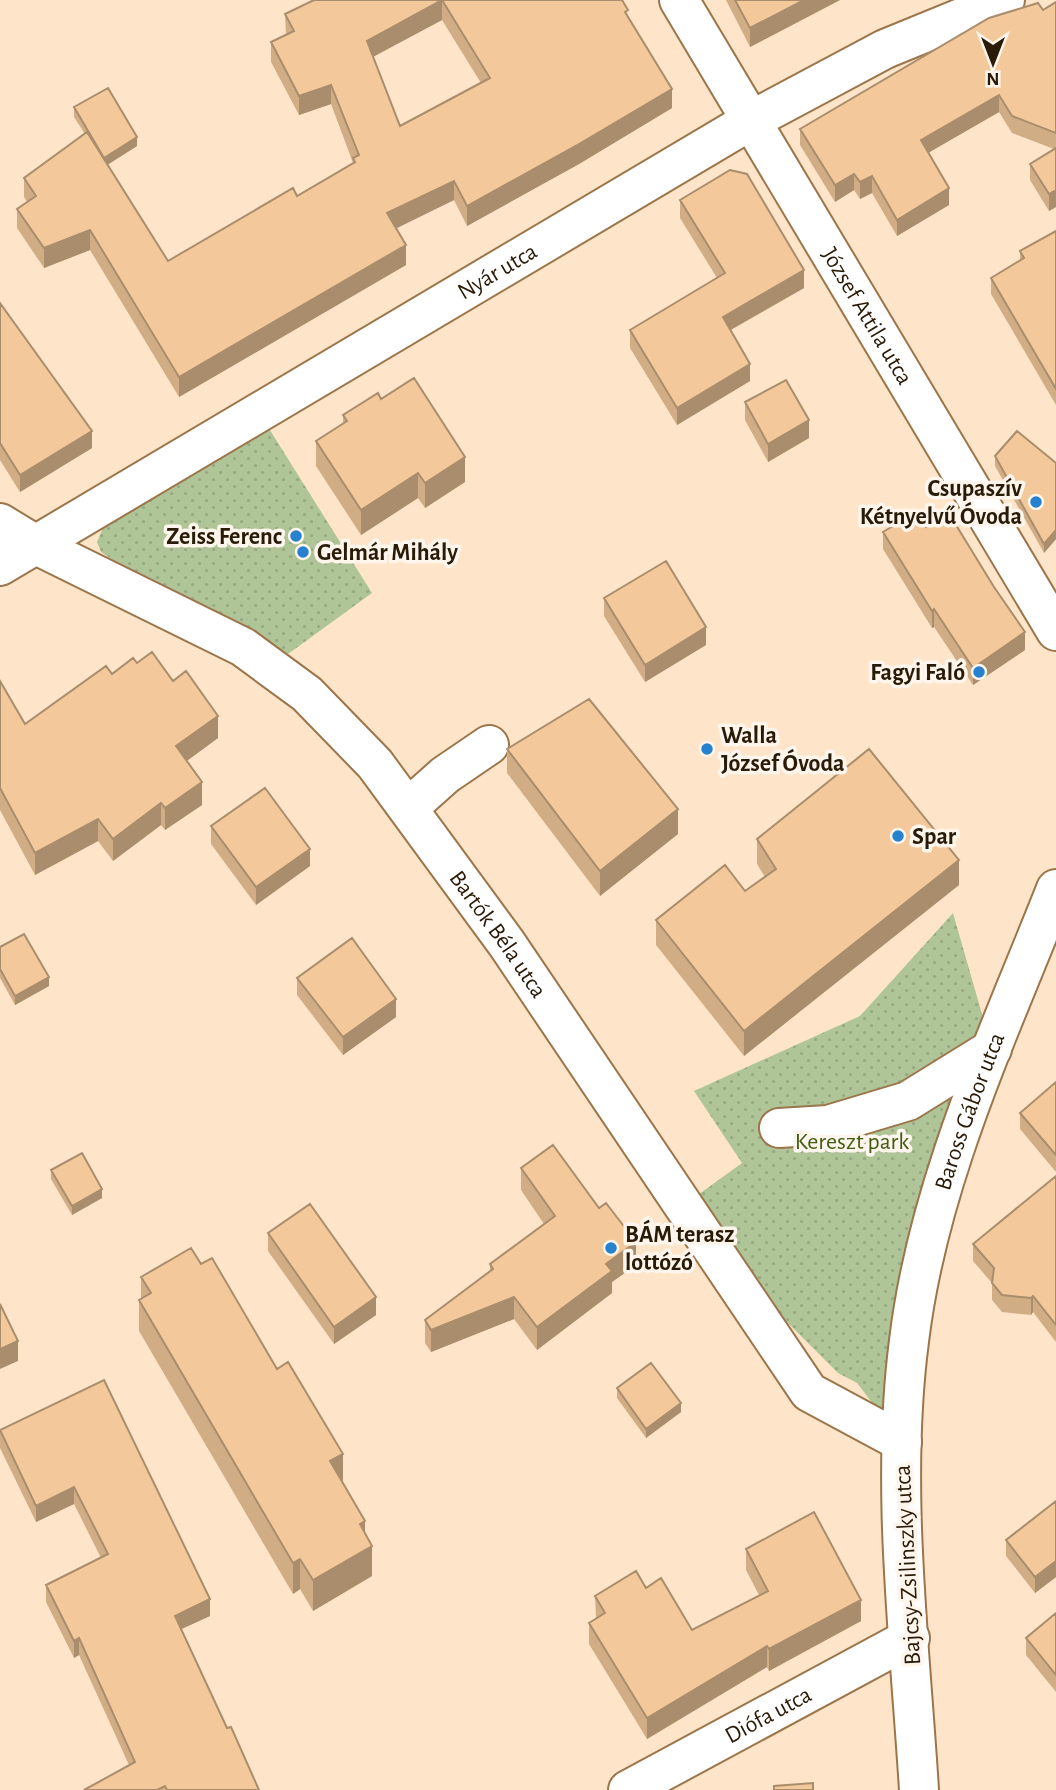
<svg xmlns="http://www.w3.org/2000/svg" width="1056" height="1790" font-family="'Alegreya Sans',sans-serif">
<defs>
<pattern id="park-dots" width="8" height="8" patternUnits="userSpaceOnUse" patternTransform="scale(1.75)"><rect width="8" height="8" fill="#afc598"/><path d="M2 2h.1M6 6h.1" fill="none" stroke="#97a982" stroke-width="1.8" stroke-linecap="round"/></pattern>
</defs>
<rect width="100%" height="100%" fill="#fee5c9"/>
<path fill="url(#park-dots)" d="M268,427L372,593L288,654L113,560L101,552L97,542L105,523Z
M953,913L992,1049L909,1341L902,1442L857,1383L838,1373L709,1244L684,1205L742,1163L694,1091L860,1016Z"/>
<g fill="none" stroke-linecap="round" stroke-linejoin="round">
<defs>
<g id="minor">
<path id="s1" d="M679,0L1056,631"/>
<path id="s2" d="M0,523L36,545L243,647L307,694L375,764L507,944L809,1392L902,1442"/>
<path id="s3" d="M0,566L750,121L885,49L1005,0"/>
<path d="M408,808L445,775L489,745"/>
<path d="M779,1128L828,1125L908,1101L992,1049"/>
<path id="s4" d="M628,1790L910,1638"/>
</g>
<g id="major">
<path id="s5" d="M919,1790C910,1644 890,1486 909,1341C928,1183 998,1036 1056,889"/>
</g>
</defs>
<use href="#minor" stroke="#9c754a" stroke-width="42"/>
<use href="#major" stroke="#9c754a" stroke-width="42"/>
<use href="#minor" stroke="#fff" stroke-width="38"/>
<use href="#major" stroke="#fff" stroke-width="38"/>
</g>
<path fill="#d1ad85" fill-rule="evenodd" d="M314,0H622L628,16L672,108L579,164L467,226L454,200L396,228L406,265L179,397L90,250L44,268L17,228V209L27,202L24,197V178L85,134L74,117V107L137,146L107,165L168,261L297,196L353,163L331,104L299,115L271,62V42L286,35L285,14ZM442,20L481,83L400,126L373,57Z
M726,0H840L750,47Z
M1056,2V207L1049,211L1030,180V164L1054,149L1012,133L999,112L928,153L949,205L897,236L872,193L860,199L854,190L835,202L800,145V129L1043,10Z
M680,200L804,288L731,330L750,381L677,425L630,348V330L717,278L680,218Z
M1056,231V405L991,294V278L1020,261V251Z
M0,303L92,448L20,492L0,460Z
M381,399L465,482L425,508L418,498L361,535L316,466V441L343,424V415Z
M745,402L809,438L768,462L745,420Z
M995,456L1056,463V539L1044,553L995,466Z
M926,527L1025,650L973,685L934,627L932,628L883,549V532Z
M604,598L706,645L645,682L604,616Z
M137,663L173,681L218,738L186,761L202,805L165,830L161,825L113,861L98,841L35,875L0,810V681L25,724L112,674Z
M507,749L678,834L600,896L507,773Z
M211,826L310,866L256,905L211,844Z
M757,839L959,885L744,1056L656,945V920L745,891L765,877L757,864Z
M0,947L49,986L15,1005L0,978Z
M297,978L396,1017L343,1055L297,995Z
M1056,1082V1172L1020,1129V1113Z
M521,1168L636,1265L612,1282V1293L537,1350L514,1319L431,1352L425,1343V1320L490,1271V1264L544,1224L521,1190Z
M51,1170L102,1198L72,1215L51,1179Z
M1056,1176V1342L1033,1312L1031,1315L1002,1312L992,1300V1283L973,1261V1244Z
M268,1233L376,1315L334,1344L268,1251Z
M141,1277L343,1482L365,1534L372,1576L313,1611L300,1589L293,1594L139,1331V1300L141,1299Z
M104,1380L210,1616L181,1629L227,1728L259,1790H84L129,1765L79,1655L74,1658L46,1602V1585L101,1558L74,1504L36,1522L0,1448V1430Z
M617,1388L681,1412L646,1438L617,1398Z
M1056,1501V1577L1035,1593L1006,1556V1540Z
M746,1549L861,1621L769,1671L767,1667L647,1739L589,1644V1623L596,1618L595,1596L646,1588L692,1630L759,1595L746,1570Z
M1056,1613V1692L1026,1655V1638Z"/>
<path fill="#aa8d6c" d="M442,0V20L367,60V41Z
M804,0H840L750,47V28Z
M331,85V104L299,115V96Z
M672,89V108L579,164L467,226V206Z
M999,95V112L921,157V140Z
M137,137V146L104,167V158Z
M854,174V190L835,202V185Z
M872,176V193L860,199V182Z
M454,181V200L387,233V213Z
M949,188V205L897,236V220Z
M1056,190V207L1049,211V194Z
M90,230V250L44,268V248Z
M406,245V265L179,397V377Z
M804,270V288L723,334V317Z
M750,364V381L677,425V408Z
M809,420V438L768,462V444Z
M92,431V448L20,492V475Z
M465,457V482L425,508V483Z
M418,473V498L361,535V510Z
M1056,530V539L1044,553V544Z
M934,609V627L932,628V611Z
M706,627V645L645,682V665Z
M1025,632V650L973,685V668Z
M218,716V738L176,769V746Z
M202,782V805L165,830V808Z
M161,803V825L113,861V839Z
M678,809V834L600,896V871Z
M98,819V841L35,875V853Z
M310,849V866L256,905V887Z
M959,860V885L744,1056V1031Z
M49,977V986L15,1005V996Z
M396,999V1017L343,1055V1037Z
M102,1189V1198L72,1215V1206Z
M636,1242V1265L612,1282V1293L537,1350V1327L606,1264Z
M1033,1296V1312L1031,1315V1298Z
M376,1297V1315L334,1344V1327Z
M514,1297V1319L431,1352V1330Z
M18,1341V1361L0,1369V1349Z
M681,1403V1412L646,1438V1429Z
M343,1454V1485L330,1461Z
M74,1487V1504L36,1522V1506Z
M365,1521V1550L372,1546V1576L313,1611V1580L360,1524Z
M300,1559V1589L293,1594V1563Z
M1056,1561V1577L1035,1593V1577Z
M210,1599V1616L175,1632V1616Z
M861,1600V1621L769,1671V1649Z
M79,1638V1655L74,1658V1641Z
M767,1646V1667L647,1739V1718Z"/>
<path fill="#f3c99b" stroke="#aa8d6c" stroke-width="2" d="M314,0H442L367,41L400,126L490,78L442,0H622L628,10L625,12L672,89L579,144L467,206L454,181L387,213L406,245L179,377L90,230L44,248L17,209L36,196L24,178L87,132L168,261L293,188L297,196L355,162L353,158L359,155L331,85L299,96L271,42L294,31L285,14Z
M735,0H804L750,28Z
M1056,2V133L1012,116L999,95L921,140L949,188L897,220L872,176L860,182L854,174L835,185L800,129L989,18L1038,3L1043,10Z
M108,88L137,137L104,158L74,107Z
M1056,148V190L1049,194L1030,164Z
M730,170L747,174L804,270L723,317L750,364L677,408L630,330L725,273L680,200Z
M1056,231V389L991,278L1024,258L1020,251Z
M0,303L92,431L20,475L0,443Z
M414,378L465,457L425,483L418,473L361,510L316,441L347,421L343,415L378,393L381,399Z
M786,380L809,420L768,444L745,402Z
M1017,431L1056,463V530L1044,544L995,456Z
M916,512L926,527L948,512L994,587L1025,632L973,668L934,609L932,611L883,532Z
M666,561L706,627L645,665L604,598Z
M152,652L173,681L186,671L218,716L176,746L202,782L165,808L161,803L113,839L98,819L35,853L0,788V681L25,724L106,666L112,674L133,658L137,663Z
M589,699L678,809L600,871L507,749Z
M869,749L959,860L744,1031L656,920L725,865L745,891L776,869L757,839Z
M265,788L310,849L256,887L211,826Z
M24,934L49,977L15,996L0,969V947Z
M352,938L396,999L343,1037L297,978Z
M1056,1082V1155L1020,1113Z
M553,1145L599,1208L606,1203L636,1242L606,1264L612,1271L537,1327L514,1297L431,1330L425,1320L493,1269L490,1264L555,1216L521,1168Z
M82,1153L102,1189L72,1206L51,1170Z
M1056,1176V1325L1033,1296L1031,1298L1002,1295L992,1283L994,1268L973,1244Z
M310,1204L376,1297L334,1327L268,1233Z
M191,1248L201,1264L212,1258L277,1369L288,1362L343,1454L330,1461L365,1521L360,1524L372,1546L313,1580L300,1559L293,1563L139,1300L151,1293L141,1277Z
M0,1304L18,1341L0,1349Z
M651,1363L681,1403L646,1429L617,1388Z
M104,1380L210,1599L175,1616L227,1728L231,1727L259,1790H167L165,1786L157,1790H84L135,1762L79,1638L74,1641L46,1585L108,1554L74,1487L36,1506L0,1430Z
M1056,1501V1561L1035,1577L1006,1540Z
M814,1512L861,1600L769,1649L767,1646L647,1718L589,1623L605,1613L595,1596L636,1571L646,1588L661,1578L692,1630L768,1591L746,1549Z
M1056,1613V1675L1026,1638Z
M813,1783V1790H774V1786Z"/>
<g fill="#2681ce" stroke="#fef5ec" stroke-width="2.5">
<circle cx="1036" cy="502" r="7"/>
<circle cx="296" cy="536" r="7"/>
<circle cx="303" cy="552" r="7"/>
<circle cx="979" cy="672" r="7"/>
<circle cx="707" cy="749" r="7"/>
<circle cx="898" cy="836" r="7"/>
<circle cx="611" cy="1248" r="7"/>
</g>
<g text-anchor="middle" stroke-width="7" stroke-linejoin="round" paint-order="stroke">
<g font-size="24" fill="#2a1b08" stroke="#fef5ec">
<text dy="8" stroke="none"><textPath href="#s3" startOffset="578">Nyár utca</textPath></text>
<text dy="8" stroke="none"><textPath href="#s1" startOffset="368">József Attila utca</textPath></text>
<text dy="8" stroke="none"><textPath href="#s2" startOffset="660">Bartók Béla utca</textPath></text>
<text dy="8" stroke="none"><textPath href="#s5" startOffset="688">Baross Gábor utca</textPath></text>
<text transform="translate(907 1565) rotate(-93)" y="8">Bajcsy-Zsilinszky utca</text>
<text dy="8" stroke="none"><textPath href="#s4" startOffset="159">Diófa utca</textPath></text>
</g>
<g font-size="24" font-weight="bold" fill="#2a1b08" stroke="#fef5ec" text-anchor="start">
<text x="1022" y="496" text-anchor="end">Csupaszív<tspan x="1022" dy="28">Kétnyelvű Óvoda</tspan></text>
<text x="282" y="544" text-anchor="end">Zeiss Ferenc</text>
<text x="317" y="560">Gelmár Mihály</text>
<text x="965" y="680" text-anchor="end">Fagyi Faló</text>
<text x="721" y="743">Walla<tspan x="721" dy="28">József Óvoda</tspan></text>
<text x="912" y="844">Spar</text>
<text x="625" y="1242">BÁM terasz<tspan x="625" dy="28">lottózó</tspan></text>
</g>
<g font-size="24" fill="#405d13" stroke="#fef5ec">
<text x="852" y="1149">Kereszt park</text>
</g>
</g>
<g transform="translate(993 63) rotate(180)" stroke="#fef5ec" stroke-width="5" paint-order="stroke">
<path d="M0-5L12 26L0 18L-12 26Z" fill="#2a1b08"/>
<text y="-10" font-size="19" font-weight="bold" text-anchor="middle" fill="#2a1b08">N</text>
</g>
</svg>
